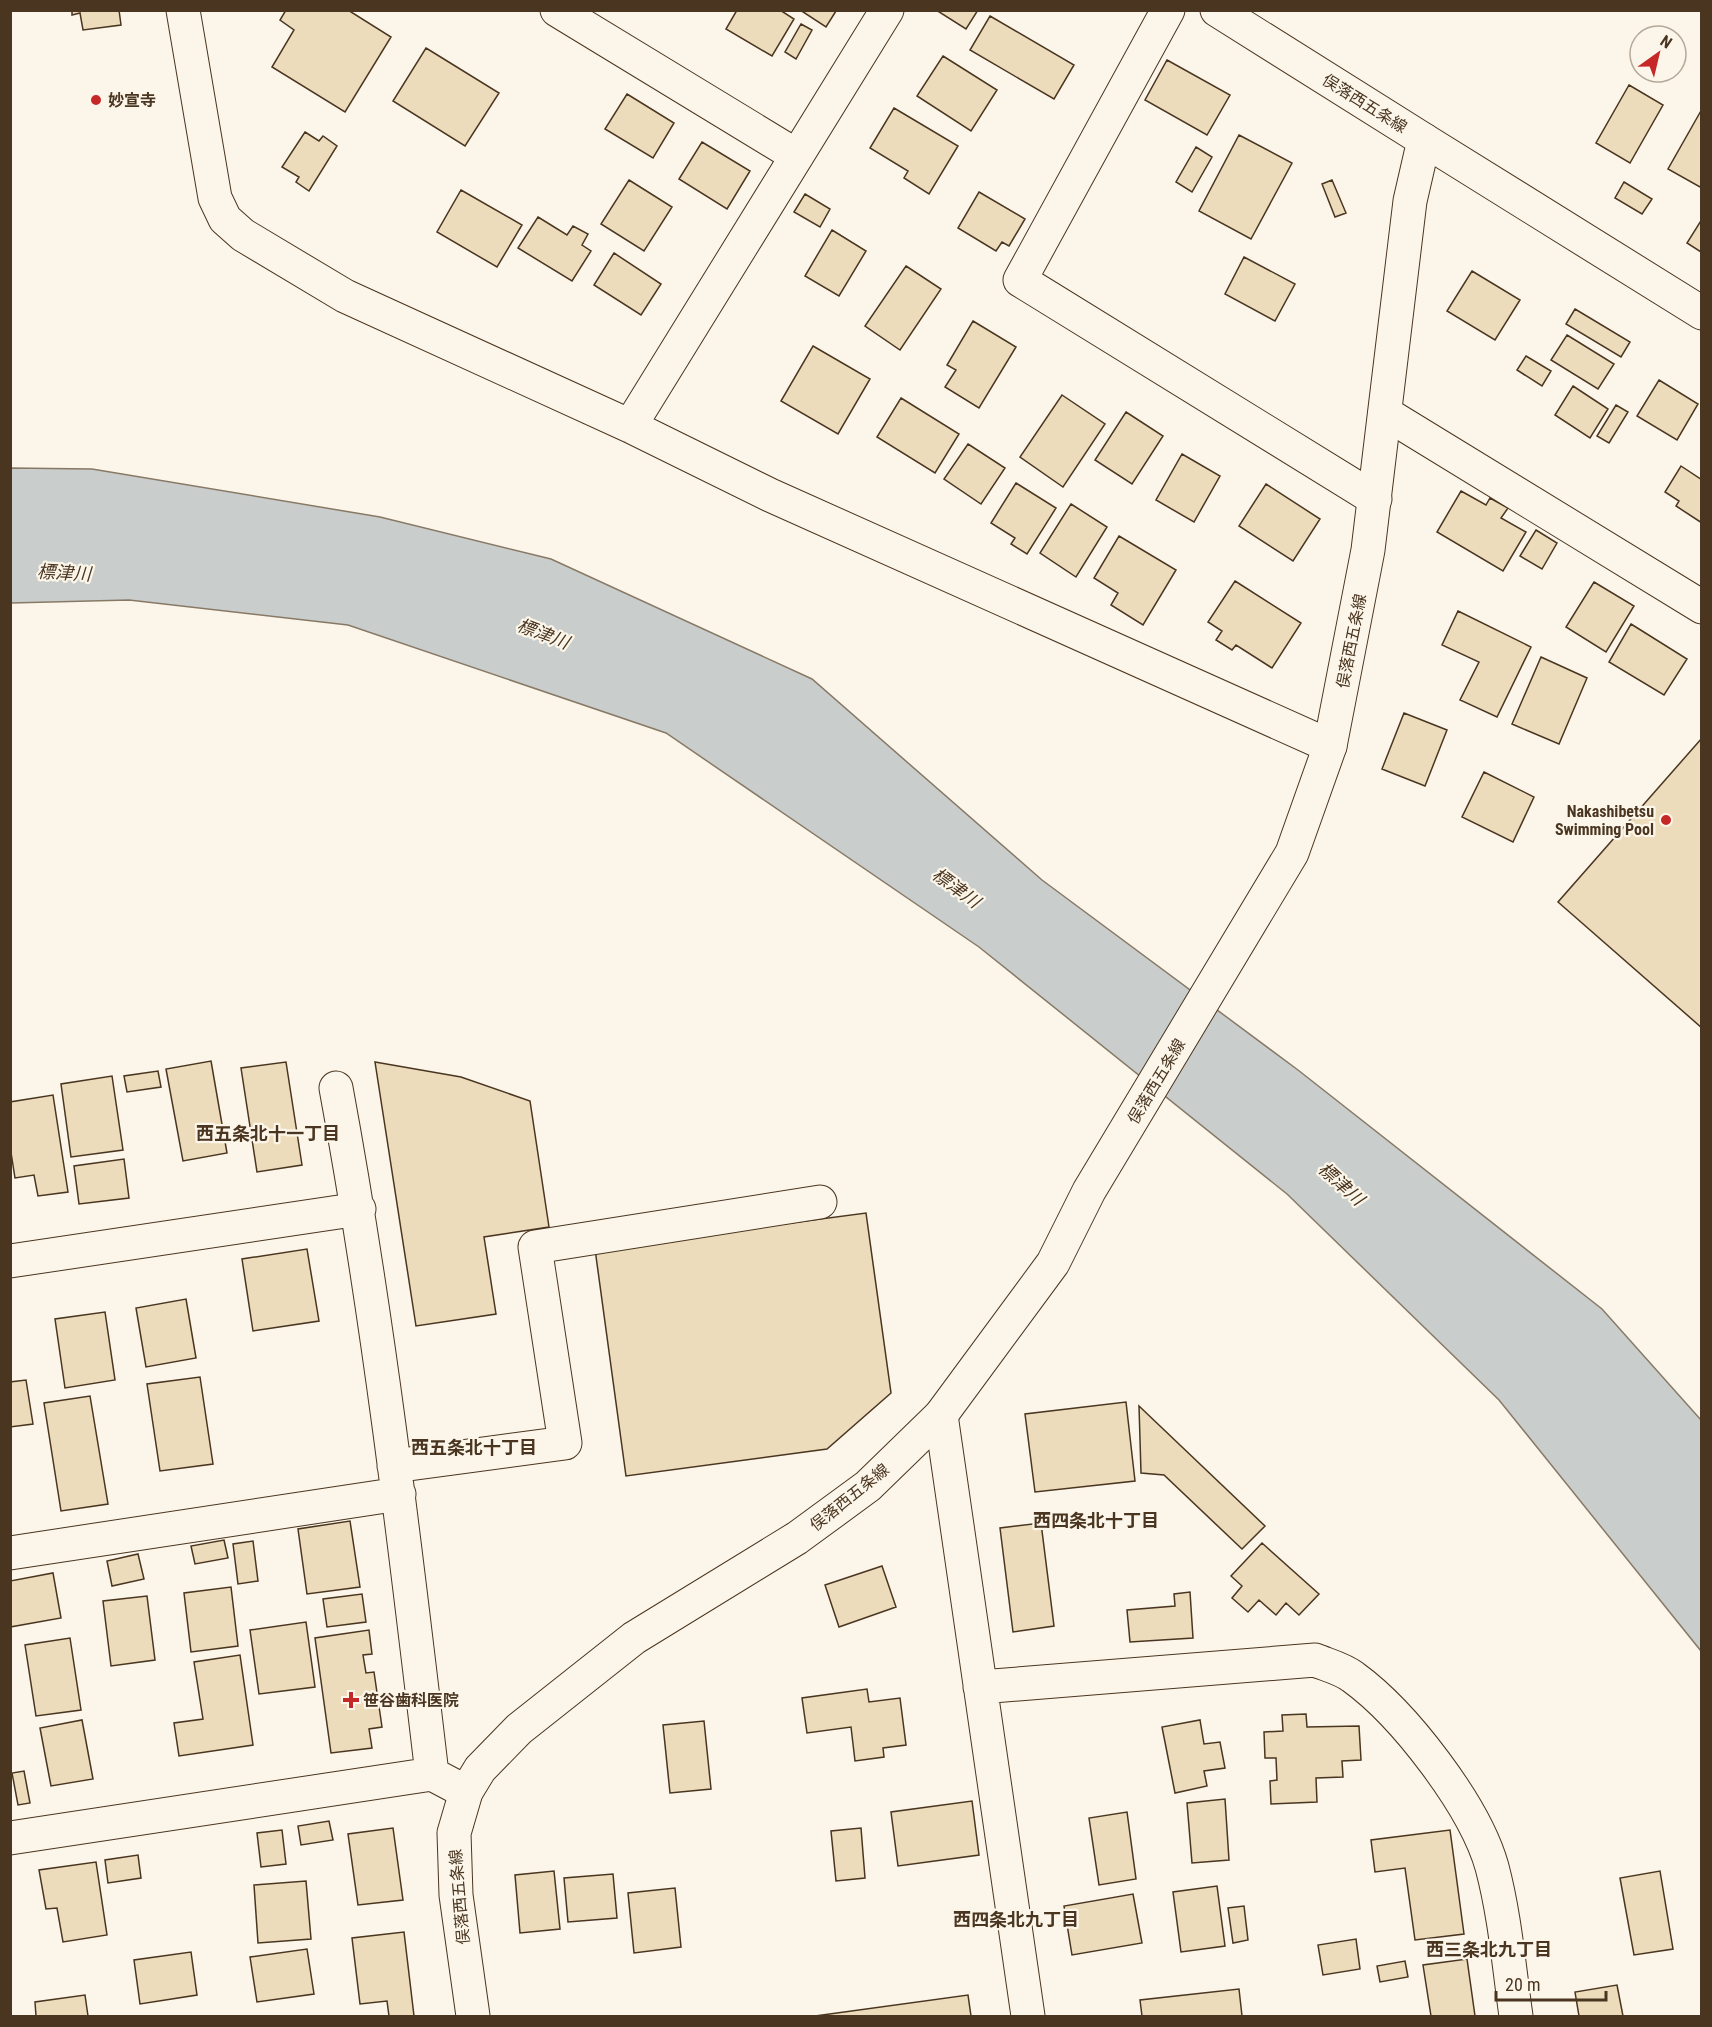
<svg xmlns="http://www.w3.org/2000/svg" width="1712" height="2027" font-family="'Roboto Condensed','Noto Sans JP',sans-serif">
<rect width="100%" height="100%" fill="#fbf6e9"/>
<path fill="#c9cecd" stroke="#887966" stroke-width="1.5" d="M10,468L92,469L380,517L551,559L812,679L1042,880L1298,1070L1602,1309L1701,1420V1651L1499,1400L1287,1194L979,947L666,733L348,625L129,600L11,603Z"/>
<path fill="#ecdcbc" stroke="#4a3520" stroke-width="1.5" d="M72,10H119L121,25L83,30L80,13L72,15Z
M286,10H348L391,37L345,112L272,67L294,30L280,20Z
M737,10H780L794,19L772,56L726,29Z
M800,10H835L836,11L826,27Z
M936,10H978L966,29Z
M990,16L1074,65L1054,99L970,50Z
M801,24L812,30L796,59L785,52Z
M426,48L499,93L465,146L393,101Z
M943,56L997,90L971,131L917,96Z
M1167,60L1230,95L1207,135L1145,100Z
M1629,85L1663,105L1630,163L1596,143Z
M627,94L674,123L653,158L605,129Z
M894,108L958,146L929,194L904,178L908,171L870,148Z
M1702,109V184L1700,187L1668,169Z
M305,132L319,141L323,136L337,146L309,191L296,182L299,177L282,167Z
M1239,135L1292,163L1251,239L1199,211Z
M702,142L750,171L727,209L679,179Z
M1196,147L1212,157L1192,192L1176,182Z
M629,180L672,207L644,251L601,224Z
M1332,180L1346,213L1335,217L1322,184Z
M1624,182L1652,199L1642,214L1615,198Z
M461,190L522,225L497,267L437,232Z
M979,192L1025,219L1009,246L1002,242L996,251L958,228Z
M805,194L830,209L820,227L794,212Z
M538,217L567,235L573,226L588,234L582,245L591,251L572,281L518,248Z
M1702,219V251L1701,252L1687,243Z
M832,230L866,251L839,296L805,276Z
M614,253L661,284L641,315L594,285Z
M1244,257L1295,284L1275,321L1225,294Z
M906,266L941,289L900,350L865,326Z
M1472,271L1520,300L1495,340L1447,311Z
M1575,309L1630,342L1621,357L1566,324Z
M973,321L1016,347L979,408L945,387L956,370L947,365Z
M1567,335L1614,364L1598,389L1551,360Z
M813,346L870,379L838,434L781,401Z
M1526,356L1551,371L1542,386L1517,370Z
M1659,380L1698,404L1677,440L1637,416Z
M1573,386L1608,409L1590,438L1555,415Z
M1062,395L1105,424L1063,487L1020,457Z
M901,398L959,434L935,473L877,437Z
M1616,405L1628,412L1609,443L1597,436Z
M1126,412L1163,436L1132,484L1095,460Z
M968,444L1005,468L981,504L944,479Z
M1182,454L1220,476L1194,522L1156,500Z
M1681,466L1702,480V523L1676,506L1679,501L1665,492Z
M1016,483L1056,508L1027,554L1011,544L1015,538L991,523Z
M1266,484L1320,519L1293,561L1239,526Z
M1461,491L1486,505L1490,498L1508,508L1501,518L1526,532L1503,571L1437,532Z
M1071,504L1107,527L1076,577L1040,553Z
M1536,530L1557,543L1542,569L1520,556Z
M1119,536L1176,570L1143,625L1111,605L1118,593L1094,578Z
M1235,581L1301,623L1272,668L1236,645L1232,650L1216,640L1222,631L1208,622Z
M1594,582L1634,606L1606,652L1566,627Z
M1458,611L1531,647L1497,717L1460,700L1479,662L1442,645Z
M1631,624L1687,659L1664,695L1609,662Z
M1541,657L1587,678L1559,744L1512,724Z
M1404,713L1447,730L1425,786L1382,769Z
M1702,738V1028L1558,902Z
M1484,772L1534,797L1513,842L1462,817Z
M211,1061L227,1153L183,1161L166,1069Z
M286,1062L302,1165L257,1172L241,1068Z
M375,1062L461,1077L530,1101L549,1227L484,1237L496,1314L416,1326Z
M158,1071L161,1087L127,1092L124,1076Z
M112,1076L123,1150L71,1157L61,1084Z
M53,1095L68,1192L38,1196L34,1175L15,1178L10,1146V1102Z
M124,1159L129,1198L79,1204L74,1166Z
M866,1213L891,1393L827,1449L626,1476L595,1249Z
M307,1249L319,1321L253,1331L242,1259Z
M186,1299L196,1358L146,1367L136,1308Z
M105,1312L115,1380L65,1388L55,1319Z
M200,1377L213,1464L160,1471L147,1384Z
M26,1380L33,1424L10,1427V1382Z
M90,1396L108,1504L61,1511L44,1403Z
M1126,1402L1135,1481L1035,1492L1025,1414Z
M1139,1406L1265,1526L1242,1549L1164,1475L1141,1473Z
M350,1521L360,1587L307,1594L298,1529Z
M1041,1523L1054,1626L1013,1632L1000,1528Z
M224,1540L228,1558L195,1564L191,1546Z
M253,1541L258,1581L238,1584L233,1544Z
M1262,1543L1319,1594L1299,1615L1286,1603L1276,1615L1259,1600L1248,1612L1232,1598L1242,1586L1231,1576Z
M138,1554L144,1579L112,1586L107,1561Z
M882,1566L896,1607L839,1627L825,1585Z
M53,1573L61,1618L10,1627V1581Z
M231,1587L238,1646L191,1652L184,1593Z
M1190,1592L1193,1638L1130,1642L1127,1610L1175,1606L1174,1594Z
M362,1594L366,1622L327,1627L323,1599Z
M147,1596L155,1660L111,1666L103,1601Z
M306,1622L315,1687L259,1694L250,1630Z
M369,1630L372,1654L363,1655L366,1673L374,1672L382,1727L369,1729L372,1748L331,1753L315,1638Z
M70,1638L81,1710L36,1716L25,1645Z
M240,1655L253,1745L179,1756L174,1723L203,1719L194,1662Z
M867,1689L869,1702L900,1698L906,1745L883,1748L884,1757L855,1761L851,1727L807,1733L802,1698Z
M1306,1714L1307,1727L1359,1726L1361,1760L1342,1761L1343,1777L1316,1778L1317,1802L1271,1804L1270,1781L1277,1780L1276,1758H1265L1264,1732L1283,1731L1282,1715Z
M82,1720L93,1779L51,1786L40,1728Z
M1200,1720L1204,1744L1220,1742L1225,1768L1204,1771L1207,1786L1175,1793L1162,1727Z
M704,1721L711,1789L670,1793L663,1725Z
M24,1771L30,1803L18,1805L12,1773Z
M1225,1799L1229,1860L1192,1863L1187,1803Z
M972,1801L979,1855L898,1866L891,1812Z
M1127,1812L1136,1879L1099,1885L1089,1818Z
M329,1821L333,1840L301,1845L298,1826Z
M393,1828L403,1900L358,1905L348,1834Z
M861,1828L865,1878L836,1881L831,1831Z
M282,1830L286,1864L261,1867L257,1833Z
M1450,1830L1464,1934L1415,1940L1405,1868L1375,1872L1371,1840Z
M138,1855L141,1878L108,1883L105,1860Z
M96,1862L107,1935L63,1942L57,1908L46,1909L39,1870Z
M554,1871L560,1929L520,1933L515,1875Z
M1660,1871L1673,1949L1634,1955L1620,1878Z
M613,1874L617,1918L568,1922L564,1878Z
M306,1881L311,1939L258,1943L254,1885Z
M1217,1886L1225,1946L1181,1952L1173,1892Z
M675,1888L681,1947L634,1953L628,1893Z
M1133,1894L1142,1943L1072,1955L1064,1906Z
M1244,1906L1248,1940L1233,1943L1228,1908Z
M404,1932L414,2016H389L387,2001L360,2004L352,1938Z
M1356,1939L1360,1969L1323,1975L1318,1945Z
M307,1949L314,1994L257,2002L250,1957Z
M191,1952L197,1995L140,2004L134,1960Z
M1467,1959L1475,2016H1431L1423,1965Z
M1405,1961L1408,1977L1380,1982L1377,1966Z
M1617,1985L1623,2016H1579L1575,1992Z
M1239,1989L1242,2016H1142L1140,2000Z
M85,1995L88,2016H36L35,2002Z
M968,1995L971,2016H815Z"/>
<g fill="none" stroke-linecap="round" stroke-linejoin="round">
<defs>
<path id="minor" d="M183,10L215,198L225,219L243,235L345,296L630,426L770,495L1330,746
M557,10L797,156
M1168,10L1020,280L1375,499
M1424,140L1702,313
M1385,413L1702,607
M630,426L887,10
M336,1088C378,1315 405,1545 432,1774L466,1792
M10,1261L359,1209
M941,1415L1028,2016
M394,1466L565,1443L535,1247L820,1202
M10,1553L399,1494
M980,1687L1315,1660C1327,1665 1343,1669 1353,1677C1404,1714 1475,1806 1492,1867C1505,1916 1509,1967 1516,2016
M10,1838L432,1774"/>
<path id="major" d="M473,2016L456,1895L454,1833L466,1792L480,1769L519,1729L634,1638L797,1538L868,1486L941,1415L1053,1263L1089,1191L1292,853L1330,746L1368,550L1410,201L1424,140L1217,10"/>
</defs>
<use href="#minor" stroke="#4a3520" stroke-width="35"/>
<use href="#major" stroke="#4a3520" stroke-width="35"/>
<use href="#minor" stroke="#fbf6e9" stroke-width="33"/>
<use href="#major" stroke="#fbf6e9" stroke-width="33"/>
</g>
<g fill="#c62828" stroke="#fbf6e9" stroke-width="2">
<circle cx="96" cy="100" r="6"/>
<circle cx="1666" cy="820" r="6"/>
<path d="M348 1691h6v6h6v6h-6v6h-6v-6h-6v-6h6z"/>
</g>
<g text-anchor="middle" stroke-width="4.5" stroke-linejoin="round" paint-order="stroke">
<g font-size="16" font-weight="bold" fill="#4a3520" stroke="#fbf6e9" text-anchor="start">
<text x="108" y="106">妙宣寺</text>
<text x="1654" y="817" text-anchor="end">Nakashibetsu<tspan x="1654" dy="18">Swimming Pool</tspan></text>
<text x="363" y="1706">笹谷歯科医院</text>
</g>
<g font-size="16" fill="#4a3520" stroke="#fbf6e9">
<text transform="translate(1365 103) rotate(32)" y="6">俣落西五条線</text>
<text transform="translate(1351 641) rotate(-79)" y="6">俣落西五条線</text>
<text transform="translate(1156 1081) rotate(-59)" y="6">俣落西五条線</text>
<text transform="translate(849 1497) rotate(-39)" y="6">俣落西五条線</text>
<text transform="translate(459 1897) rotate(-95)" y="6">俣落西五条線</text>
</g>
<g font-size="18" font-style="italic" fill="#4a3520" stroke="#fbf6e9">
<text transform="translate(64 573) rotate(3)" y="6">標津川</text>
<text transform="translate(543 634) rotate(21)" y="6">標津川</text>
<text transform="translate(956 888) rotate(36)" y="6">標津川</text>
<text transform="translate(1341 1184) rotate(42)" y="6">標津川</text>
</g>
<g font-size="18" font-weight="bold" fill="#4a3520" stroke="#fbf6e9">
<text x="268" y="1140">西五条北十一丁目</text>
<text x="474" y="1454">西五条北十丁目</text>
<text x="1096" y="1527">西四条北十丁目</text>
<text x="1016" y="1926">西四条北九丁目</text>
<text x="1489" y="1956">西三条北九丁目</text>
</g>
</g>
<rect width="1712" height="2027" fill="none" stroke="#4a3520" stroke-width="24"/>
<g transform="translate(1658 54) rotate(34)"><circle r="28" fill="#fbf6e9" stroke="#b4a999" stroke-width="1.5"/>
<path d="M0-4.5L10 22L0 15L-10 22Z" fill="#c62828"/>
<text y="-9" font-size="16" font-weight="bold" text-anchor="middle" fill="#4a3520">N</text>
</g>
<path d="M1496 1991v9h110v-9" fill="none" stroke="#4a3520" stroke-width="3"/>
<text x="1505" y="1991" font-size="18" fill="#4a3520" stroke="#fbf6e9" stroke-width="4.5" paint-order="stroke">20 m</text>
</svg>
